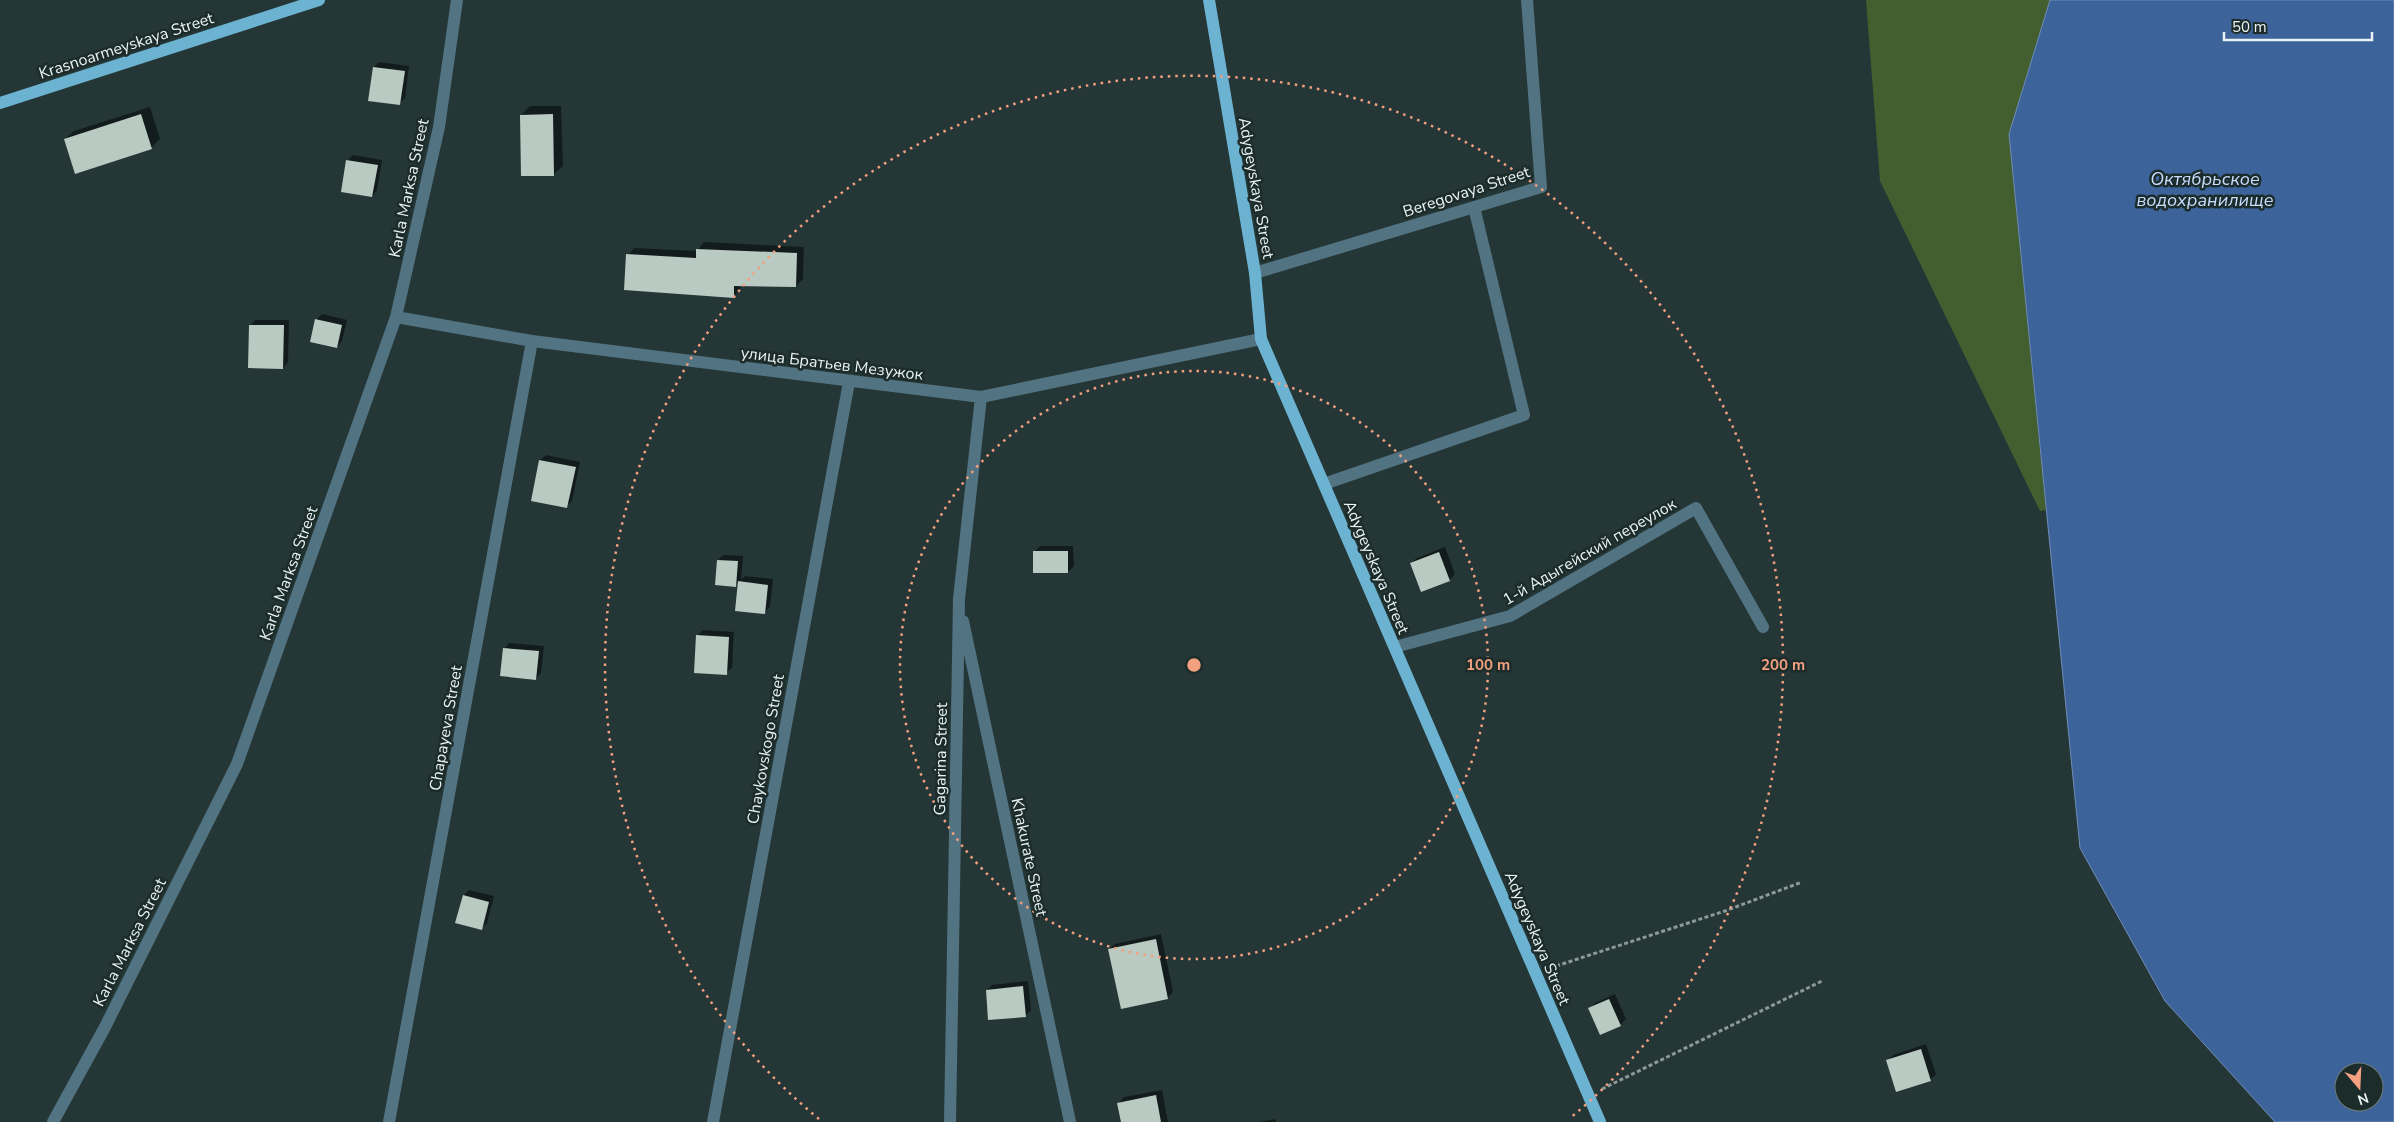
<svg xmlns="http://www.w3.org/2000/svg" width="2394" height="1122" font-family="'Nunito Sans',sans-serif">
<rect width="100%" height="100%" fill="#253636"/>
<path fill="#435f30" d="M1866,0H2050L2009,134L2046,510L2040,511L1880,181Z"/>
<path fill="#3c639a" stroke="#708eb5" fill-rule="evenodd" d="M2050,0H2394V1122H2275L2165,1001L2080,848L2009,134ZM2344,1072H2374V1102H2344Z"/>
<path fill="#0007" d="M379,62L409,66L405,98L399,104L374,67Z
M530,106H561L563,166L554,174L521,115Z
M150,107L160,139L151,148L65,139L74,131Z
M353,155L382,160L377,190L372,196L347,161Z
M704,242L804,247L803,279L796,286L740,285V290L733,296L628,255L634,248L697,251Z
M322,314L347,320L342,341L337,347L316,320Z
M255,320H289L288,362L283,368L250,326Z
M546,455L580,462L572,501L567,506L532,500L540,460Z
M1040,546H1073L1074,566L1068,572L1034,552Z
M1445,547L1455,574L1449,580L1411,563L1417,558Z
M724,555L743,556L741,580L745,576L773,579L770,607L764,613L739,582L735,585L718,560Z
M703,630L734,632L732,668L726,673L698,635Z
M509,643L544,646L541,673L535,679L504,649Z
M469,890L494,896L487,923L481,928L464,895Z
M1161,934L1173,992L1168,998L1109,949L1115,944Z
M1028,981L1031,1010L1025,1016L987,990L992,985Z
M1615,994L1626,1019L1620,1025L1589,1009L1595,1003Z
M1926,1044L1936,1074L1930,1080L1887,1061L1893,1055Z
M1162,1090L1168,1122H1122L1119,1103L1124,1097Z
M1275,1119L1276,1122H1258Z"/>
<path fill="#b9cac2" d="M373,67L405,71L400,105L368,101Z
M141,114L152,149L75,174L64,139Z
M553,114L554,176H521L520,115Z
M346,160L378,165L372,197L341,192Z
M696,249L797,253L796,287L734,286V298L624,290L626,254L696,258Z
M315,319L342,325L337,348L310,342Z
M249,325H284L283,369L248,368Z
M539,460L576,467L567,508L531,501Z
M1033,551H1068V573H1033Z
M1439,552L1450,581L1421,592L1410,563Z
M717,560L738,561L736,587L715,585Z
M738,581L768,585L765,614L735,611Z
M696,635L729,637L727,675L694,673Z
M503,648L539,651L536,680L500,676Z
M463,895L489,902L482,930L455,923Z
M1156,939L1168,999L1121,1009L1108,949Z
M1023,986L1026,1017L988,1020L986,990Z
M1609,999L1621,1026L1600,1035L1588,1008Z
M1921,1049L1931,1081L1896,1092L1886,1060Z
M1156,1095L1161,1122H1121L1117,1103Z"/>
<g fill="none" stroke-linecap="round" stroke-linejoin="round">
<path stroke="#8b9999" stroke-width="3" stroke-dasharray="4 2.5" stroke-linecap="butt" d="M1550,968L1725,911L1802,882
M1602,1089L1822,981"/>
<path stroke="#527382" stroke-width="12" d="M1255,273L1541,187L1527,0
M396,317L532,341L981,397L1261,339
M1324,484L1524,415L1474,207
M963,621L1070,1122
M1395,647L1510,616L1696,508L1763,627
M53,1122L105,1027L237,764L396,317L439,127L457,0
M389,1122L532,341
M713,1122L849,382
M950,1122L959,599L981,397"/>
<path stroke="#6bb3d1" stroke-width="12" d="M1209,0L1255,273L1261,339L1600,1122
M0,103L319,0"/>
</g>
<g fill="none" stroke="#f2a080" stroke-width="2.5" stroke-dasharray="2.5 5">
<circle cx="1194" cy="665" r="294"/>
<path d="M819 1119A589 589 0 1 1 1569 1119"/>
</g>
<g text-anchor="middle" stroke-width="5" stroke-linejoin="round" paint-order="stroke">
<g font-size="16" fill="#e9f3f3" stroke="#1c2c2b">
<text transform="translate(126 45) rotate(-18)" y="6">Krasnoarmeyskaya Street</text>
<text transform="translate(408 188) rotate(-78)" y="6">Karla Marksa Street</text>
<text transform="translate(1257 188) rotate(80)" y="6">Adygeyskaya Street</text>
<text transform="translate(1466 191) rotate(-18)" y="6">Beregovaya Street</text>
<text transform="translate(832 363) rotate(7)" y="6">улица Братьев Мезужок</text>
<text transform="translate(1589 551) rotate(-30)" y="6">1-й Адыгейский переулок</text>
<text transform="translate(1377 567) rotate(67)" y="6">Adygeyskaya Street</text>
<text transform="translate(288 573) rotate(-70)" y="6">Karla Marksa Street</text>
<text transform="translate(445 728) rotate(-80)" y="6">Chapayeva Street</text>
<text transform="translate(765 749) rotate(-80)" y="6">Chaykovskogo Street</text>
<text transform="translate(940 759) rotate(-89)" y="6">Gagarina Street</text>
<text transform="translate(1030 857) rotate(78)" y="6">Khakurate Street</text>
<text transform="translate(1538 938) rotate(67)" y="6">Adygeyskaya Street</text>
<text transform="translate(129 942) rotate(-63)" y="6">Karla Marksa Street</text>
</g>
<g font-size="18" font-style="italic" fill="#c6ddfe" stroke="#1c2c2b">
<text x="2205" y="185">Октябрьское<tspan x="2205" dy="21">водохранилище</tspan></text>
</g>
</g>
<circle cx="1194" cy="665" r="8" fill="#f2a080" stroke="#1c2c2b" stroke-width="2.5"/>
<g font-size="15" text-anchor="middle" font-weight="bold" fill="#f2a080" stroke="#1c2c2b" stroke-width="5" stroke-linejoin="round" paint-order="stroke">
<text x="1488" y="670">100 m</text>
<text x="1783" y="670">200 m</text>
</g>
<g transform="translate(2359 1087) rotate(161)"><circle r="24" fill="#1c2c2b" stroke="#6e7c7b"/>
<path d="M0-4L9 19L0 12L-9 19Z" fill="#f2a080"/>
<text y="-8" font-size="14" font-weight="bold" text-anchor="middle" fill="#e9f3f3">N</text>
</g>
<path d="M2224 32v8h148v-8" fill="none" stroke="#e9f3f3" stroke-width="2.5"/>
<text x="2232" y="32" font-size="15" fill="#e9f3f3" stroke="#1c2c2b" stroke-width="4" paint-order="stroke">50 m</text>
</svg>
